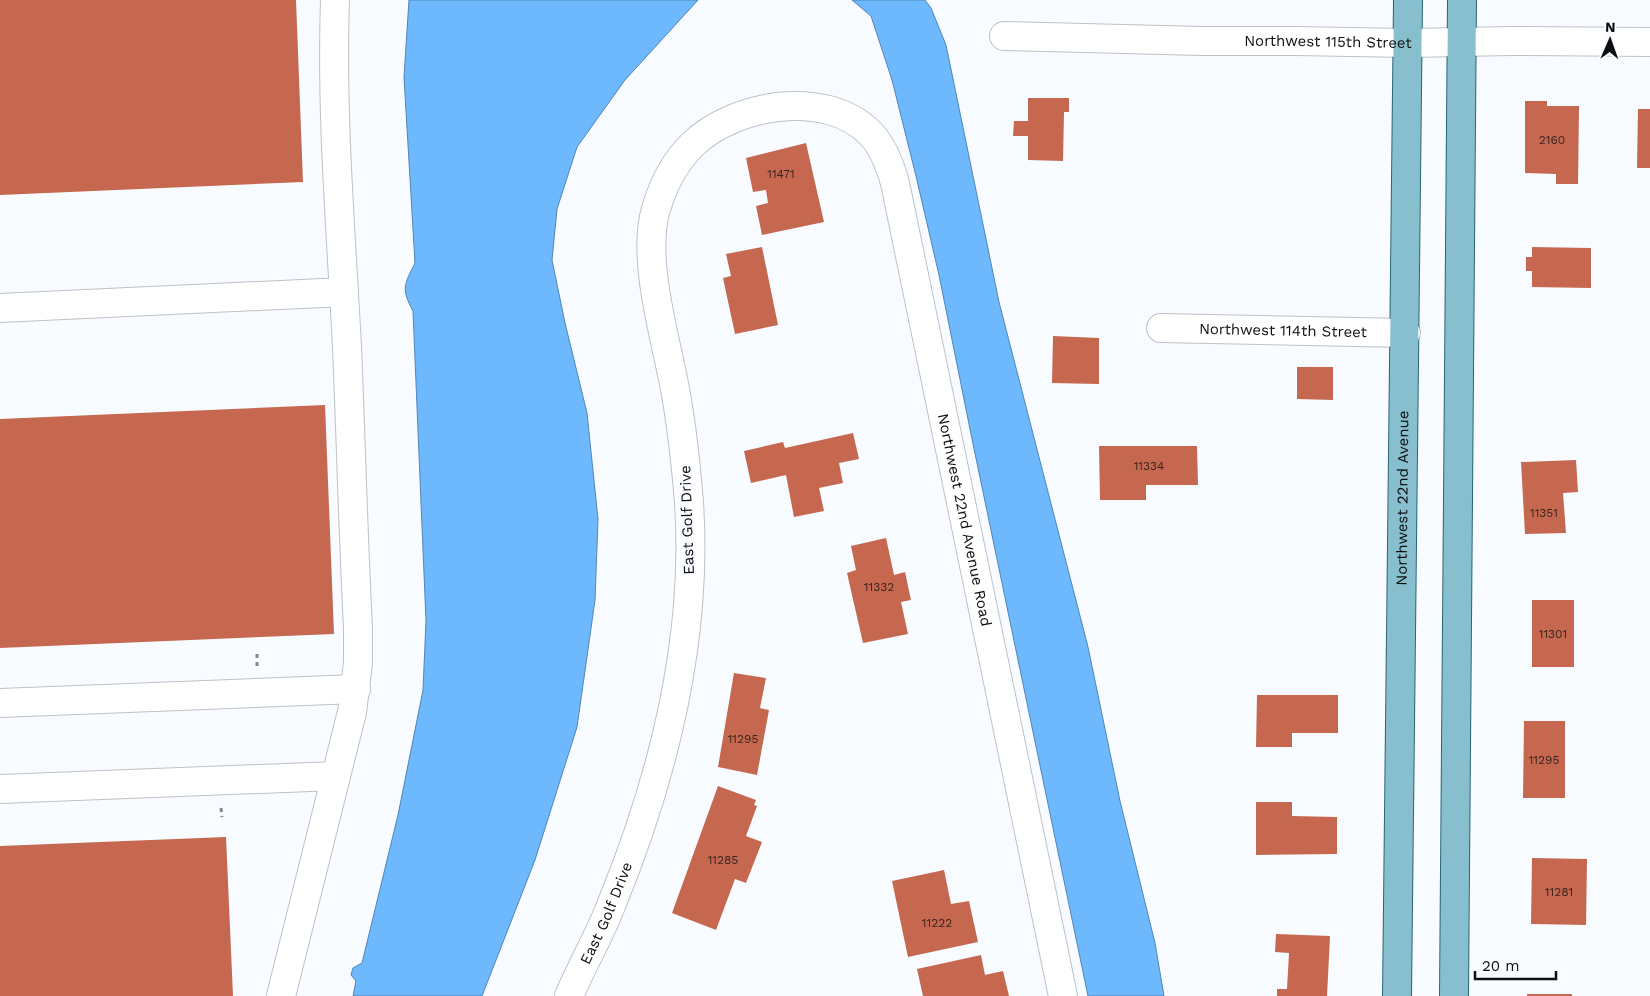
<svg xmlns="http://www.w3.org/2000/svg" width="1650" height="996" font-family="'Work Sans',sans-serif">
<rect width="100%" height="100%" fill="#f8fbff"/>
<path fill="#6eb8fd" stroke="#5185b5" d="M409,0H698L625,80L577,147L557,209L552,260L565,323L587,413L598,519L595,600L577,727L535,860L482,996H353L356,981L351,975L353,968L362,963L398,815L423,690L426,621L413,311C401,289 404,285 415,263L404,77Z
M852,0H925L931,8L946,45L999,302L1088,647L1120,801L1155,943L1164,996H1088L972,439L939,275L916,176L892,80L871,16Z"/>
<path fill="#c5684f" d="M0,0H296L303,182L0,195Z
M1028,98H1069V112H1064L1063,161L1028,160V136H1013L1014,121H1028Z
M1525,101H1547V106H1579L1578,184H1556V174L1525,173Z
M1638,109H1650V168H1637Z
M806,143L824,222L762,235L756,206L768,203L766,190L753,192L746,158Z
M762,247L778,325L735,334L723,278L731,276L726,254Z
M1532,247L1591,248V288L1532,287V271H1526V257H1532Z
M1053,336L1099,338V384L1052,383Z
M1297,367H1333V400L1297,399Z
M325,405L334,634L0,648V419Z
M853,433L859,459L839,463L843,483L819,488L824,511L794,517L786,475L751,483L744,451L783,442L785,448Z
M1099,446H1197L1198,485H1146V500H1100Z
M1576,460L1578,492L1563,493L1566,533L1525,534L1521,462Z
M886,538L894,575L905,572L911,600L901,602L908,634L863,643L847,573L856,570L851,546Z
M1532,600H1574V667H1532Z
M734,673L766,678L760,708L769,710L757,775L718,767Z
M1257,695H1338V733H1292V747H1256Z
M1524,721H1565V798H1523Z
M718,786L756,800L754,805L757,806L746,836L762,842L746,883L735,879L716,930L672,913Z
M1256,802H1292V816L1337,817V854L1256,855Z
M226,837L233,996H0V846Z
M1532,858L1587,859L1586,925L1531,924Z
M944,870L951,904L969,901L978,942L908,957L892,881Z
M1276,934L1330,936L1327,996H1277V989H1287L1289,953L1275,952Z
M981,955L985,975L1003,971L1009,996H923L917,969Z
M1527,994H1572V996H1527Z"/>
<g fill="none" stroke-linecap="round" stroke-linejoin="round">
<defs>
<g id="minor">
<path id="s1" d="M1004,36L1201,41H1295L1408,43L1512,41L1650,42"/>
<path d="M0,308L344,292"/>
<path id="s2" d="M1161,328L1406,333"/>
<path d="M0,703L356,689"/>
<path d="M0,789L336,776"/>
<path d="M281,996L352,712L358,663V627C353,534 351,440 347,347C341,232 331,116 335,0"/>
<path id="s3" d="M569,996C582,965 600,935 612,903C663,778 698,639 689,503C686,465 682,427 675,389C666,339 641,259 656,209C663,185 674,163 692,145C734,104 825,88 870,133C883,146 890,165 895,183L1063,996"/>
</g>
<g id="major">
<path id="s4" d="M1397,996L1408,0"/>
<path d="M1454,996L1462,0"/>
</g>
</defs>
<use href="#minor" stroke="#bdc2c6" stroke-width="30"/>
<use href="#major" stroke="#296577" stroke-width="30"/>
<path stroke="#848688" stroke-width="3" stroke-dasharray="4 4" stroke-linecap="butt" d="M257,654V666
M221,808L222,817"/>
<use href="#minor" stroke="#fff" stroke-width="28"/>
<use href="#major" stroke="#88bfcf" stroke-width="28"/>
</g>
<g text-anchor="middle" stroke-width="4.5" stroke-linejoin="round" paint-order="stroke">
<g font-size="12" fill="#3a241e">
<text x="1552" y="144">2160</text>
<text x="781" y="178">11471</text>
<text x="1149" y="470">11334</text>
<text x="1544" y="517">11351</text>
<text x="879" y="591">11332</text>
<text x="1553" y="638">11301</text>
<text x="743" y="743">11295</text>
<text x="1544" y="764">11295</text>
<text x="723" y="864">11285</text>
<text x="1559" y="896">11281</text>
<text x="937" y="927">11222</text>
</g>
<g font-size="15" fill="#0c0d0e" stroke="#f8fbff">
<text dy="5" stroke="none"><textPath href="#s1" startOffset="324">Northwest 115th Street</textPath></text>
<text dy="5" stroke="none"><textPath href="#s2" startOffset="122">Northwest 114th Street</textPath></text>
<text dy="5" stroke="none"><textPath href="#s4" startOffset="498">Northwest 22nd Avenue</textPath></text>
<text transform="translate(687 520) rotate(-92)" y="5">East Golf Drive</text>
<text dy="5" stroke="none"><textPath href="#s3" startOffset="1480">Northwest 22nd Avenue Road</textPath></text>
<text dy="5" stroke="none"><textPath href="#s3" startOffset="91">East Golf Drive</textPath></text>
</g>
</g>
<g transform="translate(1610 40) rotate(2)" stroke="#f8fbff" stroke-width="4" paint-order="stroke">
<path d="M0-4L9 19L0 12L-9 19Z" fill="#0c0d0e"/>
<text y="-8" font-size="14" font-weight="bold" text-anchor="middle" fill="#0c0d0e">N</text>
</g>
<path d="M1475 971v8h81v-8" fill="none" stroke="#0c0d0e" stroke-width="2.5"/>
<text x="1482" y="971" font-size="15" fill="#0c0d0e" stroke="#f8fbff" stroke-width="4" paint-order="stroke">20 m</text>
</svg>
